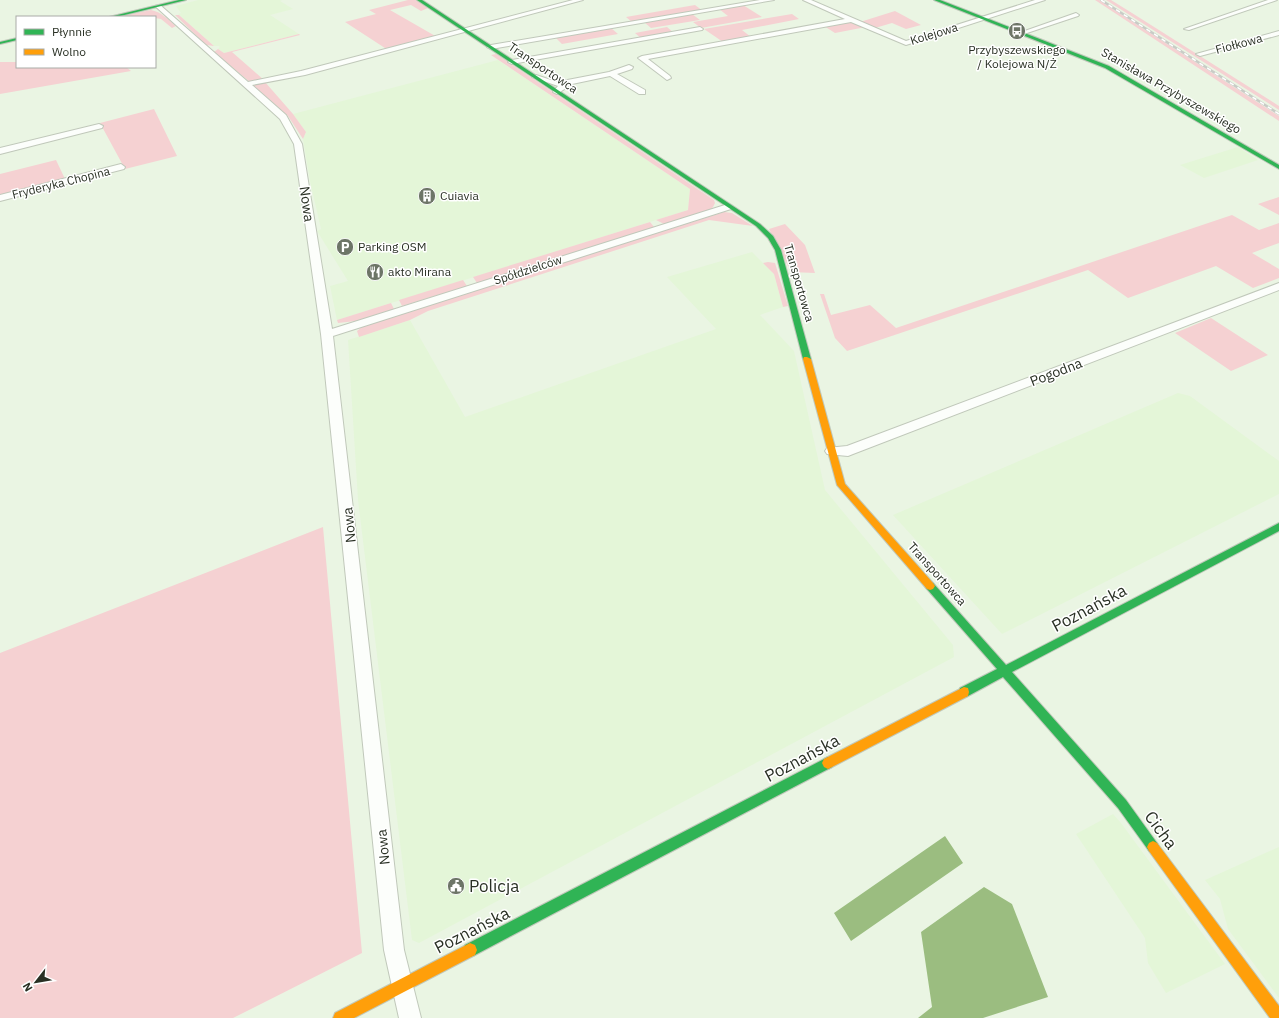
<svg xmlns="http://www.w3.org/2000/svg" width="1279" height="1018" font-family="'IBM Plex Sans',sans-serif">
<rect width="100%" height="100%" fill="#eaf5e3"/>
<path fill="#e4f6d8" d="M198,0H282L280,1L293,9L270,15L299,34L224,53L218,49L220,47L219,46H214L178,14L181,13L176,6Z
M498,60L690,189L688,210L337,320L330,286L348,281L317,231L321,229L310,181L303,139L306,132L293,114Z
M1238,147L1258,160L1204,178L1180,165Z
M752,252L774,274L783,307L760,315L794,351L825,490L953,645L954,657L419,943L412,940L358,500L348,340L410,320L465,417L716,329L667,277Z
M1178,393L1190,396L1279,461V494L1002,634L893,515Z
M1113,814L1121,823L1225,964L1166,993L1148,963L1145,938L1076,834Z
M1279,847V998L1228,929L1220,899L1205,880Z"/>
<path fill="#f5d1d2" d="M408,0H416L428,8L421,11L411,5L390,10L437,37L388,50L345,22L376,14L369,10Z
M1095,0H1099L1279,116V121Z
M1106,0H1111L1132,13L1279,106V110Z
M695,5L703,11L632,22L626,17Z
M743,5L762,17L701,28L693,22L728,16L719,9Z
M151,10C161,12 168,19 176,26L172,28L161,19L155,18V17L123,16Z
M895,11L921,25L906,29L892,23L875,28L860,22Z
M692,14L700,20L651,28L644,22Z
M792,14L799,19L742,30L751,37L723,42L704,29Z
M175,15H179L214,46L206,45Z
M850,21L866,27L835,33L824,26Z
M667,27L674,33L642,39L635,33Z
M611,28L618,34L562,44L555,37Z
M299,34L300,35L232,52L264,80L251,83L214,52L218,49L224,53Z
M496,54L714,200L715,203L713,207L709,211L664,224L656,220L688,210L690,189L491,55Z
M0,62H17V67H126L131,71L0,94Z
M265,82L293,114L306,132L303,139L288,116L253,85Z
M154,109L177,156L125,169L100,123Z
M56,160L65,179L0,196V174Z
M1279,197V215L1258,204Z
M724,212L732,213L753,226L709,220L428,311L410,320L359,337L357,331L363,326Z
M1232,215L1259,230L1279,223V243L1252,253L1279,269V278L1253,288L1216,266L1128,298L1088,270L847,351L835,338L820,294H824L831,315L870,305L896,328Z
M650,222L654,227L477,283L473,277Z
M785,224L805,245L815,273L791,272L769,229Z
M768,262L775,263L788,306L783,307L774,274L763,263Z
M463,280L467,286L402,306L399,300Z
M391,303L394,309L356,321L338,323L337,320Z
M1211,318L1268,355L1231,371L1175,333Z
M323,527L362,953L233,1018H0V653Z"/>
<path fill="#9bbd80" d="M945,836L963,863L851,941L834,913Z
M984,887L1012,904L1048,997L983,1018H918L932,1007L921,932Z"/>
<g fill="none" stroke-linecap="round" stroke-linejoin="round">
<defs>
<path id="street" d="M573,0H583L305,75L252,85L286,115L302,144L332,329L725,205H731L733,207L731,209L333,336L404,950L421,1018H399L384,950L321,334L294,144L280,119L155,6L160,5L248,82L301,71Z
M760,0H774L491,49L487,47L491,45Z
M803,0H811L906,41L1035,0H1045L906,45L851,22L648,59L670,76L671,78L667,80L638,58L642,56L845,19Z
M1268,0H1277L1189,30L1184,29Z
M1076,13L1079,15L1078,16L1024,34L1019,33Z
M700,27L703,29L702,30L512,64L508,62L512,60Z
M1279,31V35L1200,56L1196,54Z
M629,65L633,67L632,69L617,74L645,90V94H639L610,76L572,84L557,94L553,92L558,86L532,77L536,75L557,82L609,72Z
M99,124L103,126L102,128L0,154V148Z
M121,164L125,167L124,169L0,201V195Z
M1279,283V290L853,454L848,456L827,454L825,451L827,448L847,446Z"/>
<path id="fast" d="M179,0H186L116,17H109Z
M417,0H422L760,224L773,236L781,250L811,359L810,361H807L803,359L775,250L768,238L756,226Z
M934,0H940L1109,66L1279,165V169L1105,68Z
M17,38V40L0,44V42Z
M1279,523V531L1012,672L1126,800L1157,843L1159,847L1157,851L1153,853L1149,851L1118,808L1003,677L968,696L964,697L960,696L959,692L960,688L997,669L927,589L925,586L927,583L930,582L933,583L1006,665Z
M828,757L832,759L834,763L832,767L475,955L470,957L465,955L463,950L465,945Z"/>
<path id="slow" d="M804,357H807L811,359L845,484L933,583L935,586L933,589L930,590L927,589L837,485L803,359Z
M964,687L968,688L969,692L968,696L832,767L828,769L824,767L822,763L824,759Z
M1153,841L1157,843L1279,1006V1018H1270L1149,851L1147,847L1149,843Z
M470,943L475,945L477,950L475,955L354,1018H333L335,1013Z"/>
</defs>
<use href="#street" stroke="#c0c8ba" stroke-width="2"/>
<use href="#fast" stroke="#c0c8ba" stroke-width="2"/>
<use href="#slow" stroke="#c0c8ba" stroke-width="2"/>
<use href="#street" fill="#fcfefb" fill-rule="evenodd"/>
<use href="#fast" fill="#30b455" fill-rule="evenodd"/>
<use href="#slow" fill="#ff9f0a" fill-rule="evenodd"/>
<defs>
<path id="rail" d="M1101,0L1279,114"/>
</defs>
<use href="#rail" stroke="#c9ccc7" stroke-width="2.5"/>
<use href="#rail" stroke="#fff" stroke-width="1.5" stroke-dasharray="4.5" stroke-linecap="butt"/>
</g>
<defs>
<symbol id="bus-disc" viewBox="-11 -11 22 22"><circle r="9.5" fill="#6d7567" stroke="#fff"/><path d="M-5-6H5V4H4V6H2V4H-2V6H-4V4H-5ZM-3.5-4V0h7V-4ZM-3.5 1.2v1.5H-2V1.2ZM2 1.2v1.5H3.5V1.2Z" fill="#fff"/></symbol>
<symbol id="building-disc" viewBox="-11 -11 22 22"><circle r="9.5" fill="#6d7567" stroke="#fff"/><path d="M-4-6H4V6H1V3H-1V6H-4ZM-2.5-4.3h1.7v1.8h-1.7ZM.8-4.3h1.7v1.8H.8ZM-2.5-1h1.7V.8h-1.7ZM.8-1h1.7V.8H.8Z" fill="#fff"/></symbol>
<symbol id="parking-disc" viewBox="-11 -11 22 22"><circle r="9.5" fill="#6d7567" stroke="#fff"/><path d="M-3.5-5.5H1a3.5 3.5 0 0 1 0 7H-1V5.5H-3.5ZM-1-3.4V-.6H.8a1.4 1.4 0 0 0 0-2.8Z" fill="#fff"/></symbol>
<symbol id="restaurant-disc" viewBox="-11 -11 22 22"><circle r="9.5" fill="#6d7567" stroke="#fff"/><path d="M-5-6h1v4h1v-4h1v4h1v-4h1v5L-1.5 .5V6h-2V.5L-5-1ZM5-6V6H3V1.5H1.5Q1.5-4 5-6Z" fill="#fff"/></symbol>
<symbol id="civic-disc" viewBox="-11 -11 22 22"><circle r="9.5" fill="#6d7567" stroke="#fff"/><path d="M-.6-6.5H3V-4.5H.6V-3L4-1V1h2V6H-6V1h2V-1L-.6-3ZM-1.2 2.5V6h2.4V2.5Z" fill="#fff"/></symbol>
</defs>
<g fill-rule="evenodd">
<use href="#bus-disc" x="1007" y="21" width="20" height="20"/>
<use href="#building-disc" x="417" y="186" width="20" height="20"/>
<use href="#parking-disc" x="335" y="237" width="20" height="20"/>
<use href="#restaurant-disc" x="365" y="262" width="20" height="20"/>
<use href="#civic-disc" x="446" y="876" width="20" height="20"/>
</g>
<g text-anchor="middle" stroke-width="3" stroke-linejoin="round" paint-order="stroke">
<g font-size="12" fill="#293024" stroke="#fff">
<text transform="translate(934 34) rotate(-17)" y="4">Kolejowa</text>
<text transform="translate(1239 44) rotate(-15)" y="4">Fiołkowa</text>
<text transform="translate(543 68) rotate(34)" y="4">Transportowca</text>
<text transform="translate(1171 91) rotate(30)" y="4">Stanisława Przybyszewskiego</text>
<text transform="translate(61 183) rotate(-14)" y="4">Fryderyka Chopina</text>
<text transform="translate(528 270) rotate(-18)" y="4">Spółdzielców</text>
<text transform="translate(799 283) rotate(74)" y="4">Transportowca</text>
<text transform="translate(937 574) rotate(48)" y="4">Transportowca</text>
</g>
<g font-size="12" fill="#293024" stroke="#fff" text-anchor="start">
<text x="1017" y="54" text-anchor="middle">Przybyszewskiego<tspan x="1017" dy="14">/ Kolejowa N/Ż</tspan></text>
<text x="440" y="200">Cuiavia</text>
<text x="358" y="251">Parking OSM</text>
<text x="388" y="276">akto Mirana</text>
</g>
<g font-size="14" fill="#293024" stroke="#fff">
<text transform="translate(307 204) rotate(82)" y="5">Nowa</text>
<text transform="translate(1056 372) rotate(-21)" y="5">Pogodna</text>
<text transform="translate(349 525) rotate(-96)" y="5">Nowa</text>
<text transform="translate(383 847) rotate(-96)" y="5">Nowa</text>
</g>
<g font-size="17" fill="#293024" stroke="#fff">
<text transform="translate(1089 608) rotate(-28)" y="6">Poznańska</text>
<text transform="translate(802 758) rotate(-28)" y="6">Poznańska</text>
<text transform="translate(1161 830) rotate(54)" y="6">Cicha</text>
<text transform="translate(472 930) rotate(-27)" y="6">Poznańska</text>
</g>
<g font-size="17" fill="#293024" stroke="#fff" text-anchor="start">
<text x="469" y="892">Policja</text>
</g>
</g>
<rect x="16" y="16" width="140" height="52" fill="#ffffff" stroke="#a9aca7"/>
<rect x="24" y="29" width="20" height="6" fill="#30b455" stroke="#a9aca7"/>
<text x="52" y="36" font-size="12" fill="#293024">Płynnie</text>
<rect x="24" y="49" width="20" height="6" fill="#ff9f0a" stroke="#a9aca7"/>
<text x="52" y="56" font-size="12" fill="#293024">Wolno</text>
<g transform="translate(36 982) rotate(239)" stroke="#ffffff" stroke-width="3" paint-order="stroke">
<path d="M0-3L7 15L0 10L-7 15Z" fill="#293024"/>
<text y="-6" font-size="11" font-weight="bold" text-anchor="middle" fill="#293024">N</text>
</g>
</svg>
